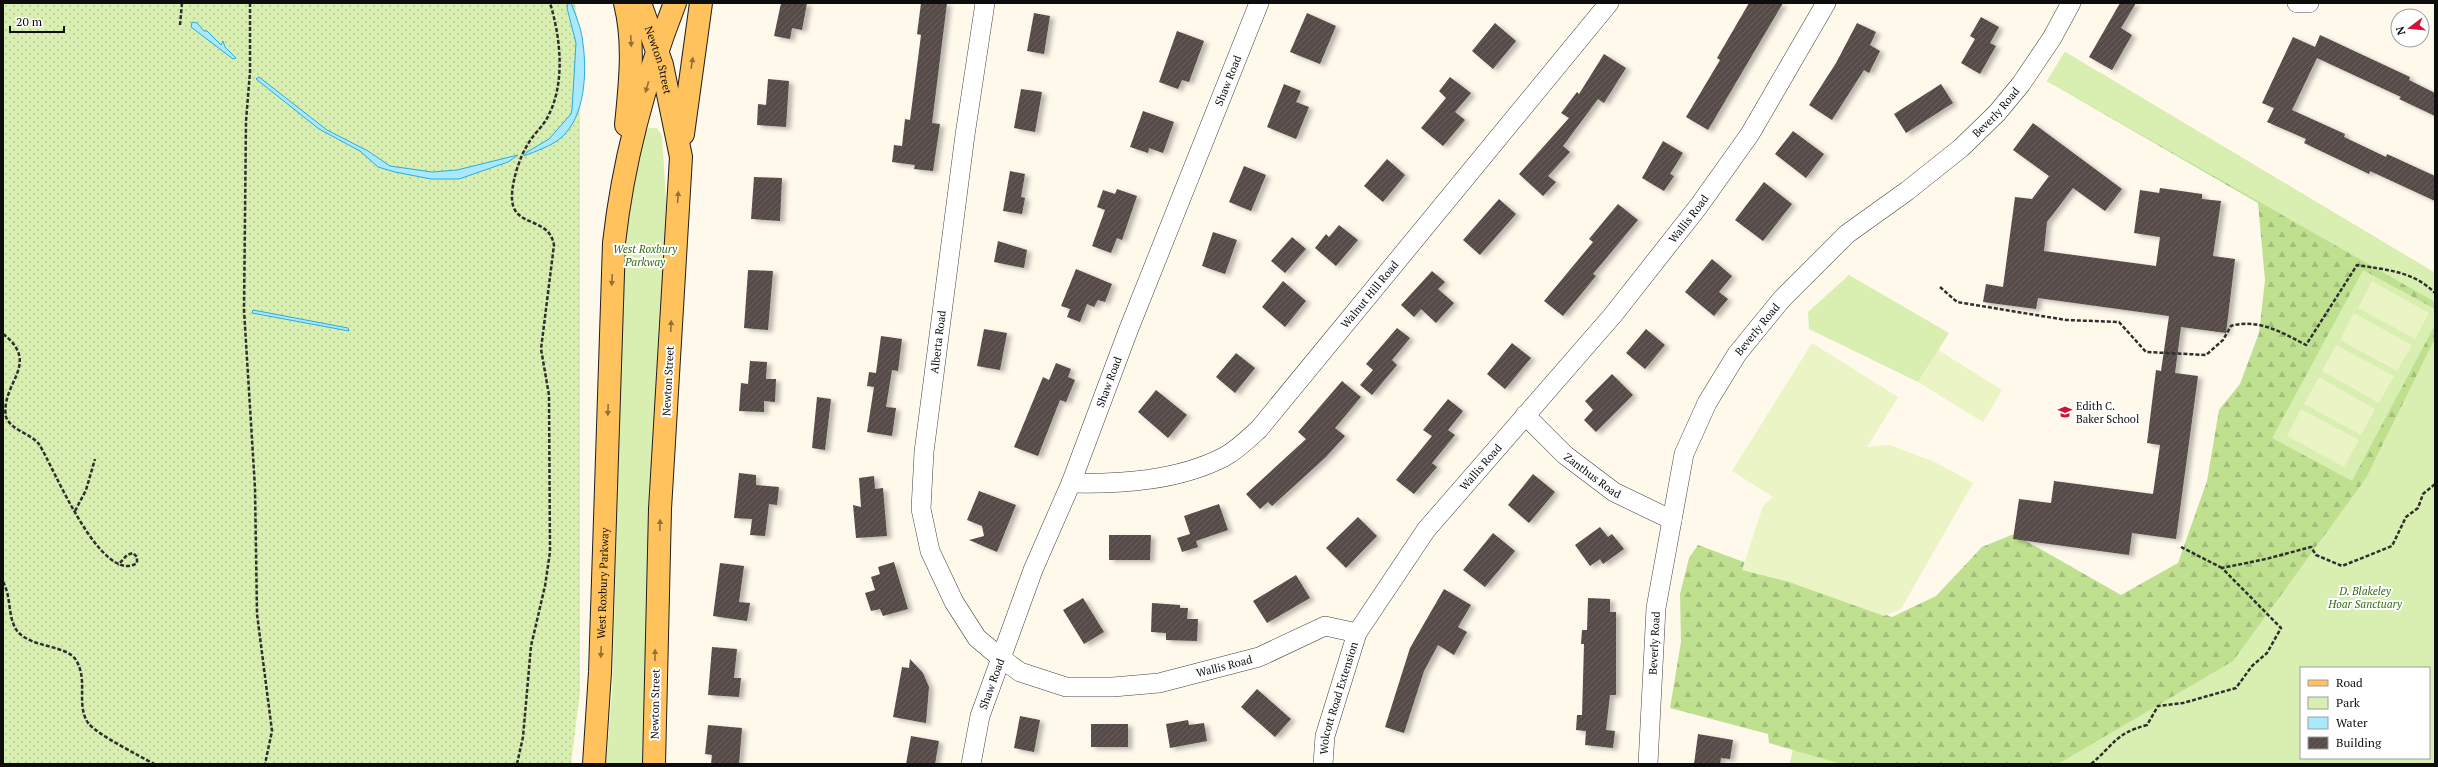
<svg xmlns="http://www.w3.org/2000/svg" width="2438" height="767" font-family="'PT Serif',serif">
<defs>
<pattern id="grass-dots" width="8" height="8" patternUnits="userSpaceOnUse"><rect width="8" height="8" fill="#d9eeb1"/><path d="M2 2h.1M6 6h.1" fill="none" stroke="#b9cb97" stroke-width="1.8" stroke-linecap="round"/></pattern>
<pattern id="forest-firs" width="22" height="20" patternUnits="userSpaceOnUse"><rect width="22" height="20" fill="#bee08f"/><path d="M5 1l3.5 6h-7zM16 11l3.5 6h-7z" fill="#a2bf7a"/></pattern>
<pattern id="building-hatch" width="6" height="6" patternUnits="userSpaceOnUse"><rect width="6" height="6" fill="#564b48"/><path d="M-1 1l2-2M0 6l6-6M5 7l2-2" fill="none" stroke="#69605e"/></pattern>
<filter id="shadow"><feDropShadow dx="4.5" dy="2.5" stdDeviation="2" flood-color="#0004"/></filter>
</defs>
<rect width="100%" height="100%" fill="#fff9ec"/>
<path fill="url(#grass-dots)" d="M3,3H575L580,40V692L571,764H3Z"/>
<path fill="url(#forest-firs)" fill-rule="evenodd" d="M2065,52L2435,273V764H1790L1793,750L1769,743L1768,734L1670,708L1681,642L1680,594L1689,558L1698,545L1892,617L1936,596L1982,547L2014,534L2121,595L2178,563L2207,481L2219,410L2240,384L2259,333L2265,280L2258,203L2047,81ZM2301,668H2429V758H2301Z"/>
<path fill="#d9eeb1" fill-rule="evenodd" d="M2065,52L2435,273V302L2047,81Z
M649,128H657L662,136L667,213L644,764H606L612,692L625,241L637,157L645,131Z
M2363,270L2435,309V325L2352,481L2272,438Z
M1849,275L1949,333L1918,382L1809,329L1808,312Z
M2435,338V764H2058L2233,661L2366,478ZM2301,668H2429V758H2301Z
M1793,750L1842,764H1790Z"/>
<path fill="#eaf4c4" d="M2372,281L2429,313L2415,339L2358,308Z
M2354,313L2412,345L2397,371L2340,340Z
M1812,343L1898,397L1867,447L1890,445L1937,463L1973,483L1901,609L1884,616L1789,582L1742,570L1763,506L1773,497L1732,471Z
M2336,345L2394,376L2379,403L2322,371Z
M1938,350L2002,390L1983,422L1918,382Z
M2319,377L2375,409L2361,435L2304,404Z
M2301,409L2359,440L2344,467L2287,436Z"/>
<path fill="#aae9fd" stroke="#29acdc" d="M568,3H571C576,16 582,30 583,44C587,73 585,116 562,137C552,146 536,151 524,156L527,152L549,139L571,114L572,109L576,43L567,8Z
M192,22L197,23L204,31H207L221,45L223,41L225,47L236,58L233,59L191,27Z
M259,77L327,130L368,151L390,166L432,172L457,170L518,155L508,162L459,179H431L395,172L378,167L360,151L319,129L256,79Z
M253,310L348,328L349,331L252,313Z"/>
<path fill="url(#building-hatch)" filter="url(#shadow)" d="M781,3H807L802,30L792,28L790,39L774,36Z
M921,3H947L932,123L940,124L933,171L914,169L915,165L892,162L894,145L902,146L905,119L910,120L921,35L917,34Z
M1749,3H1783L1708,130L1686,117L1720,60L1717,58Z
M2120,3H2136L2121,28L2132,35L2112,70L2089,57Z
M1034,13L1050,16L1044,54L1027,51Z
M1307,13L1336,26L1320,64L1290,52Z
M1981,17L1999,27L1990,43L1996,46L1980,74L1961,63L1975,39L1970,36Z
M1495,23L1516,41L1493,69L1472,51Z
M1857,23L1876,32L1870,45L1880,51L1869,73L1864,70L1832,120L1809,105L1836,63Z
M1177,31L1204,41L1189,82L1182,80L1178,89L1159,82Z
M2320,35L2410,77L2409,80L2435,93V116L2399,99L2401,97L2317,58L2292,110L2345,134L2344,137L2386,157L2387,154L2435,176V201L2370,171L2369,174L2304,143L2306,139L2267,122L2274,108L2262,103L2293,37L2315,47Z
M1604,54L1626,68L1604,103L1598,99L1563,146L1570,152L1548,176L1556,182L1543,196L1519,174L1569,118L1561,113L1577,92L1579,94Z
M1450,77L1471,93L1455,112L1465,120L1443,146L1421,128L1446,98L1439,91Z
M768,79L789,81L786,127L757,125L758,104L766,105Z
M1284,84L1301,91L1296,102L1309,107L1296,139L1267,127Z
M1941,84L1953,103L1906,133L1894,114Z
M1021,89L1042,92L1035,132L1014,128Z
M1143,111L1174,122L1163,153L1149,148L1148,153L1130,147Z
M2033,123L2122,189L2105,211L2073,188L2047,222L2044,251L2156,266L2160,237L2134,233L2140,190L2159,193L2160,188L2202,194V199L2221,201L2213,256L2235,259L2226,333L2181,327L2175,373L2198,376L2176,539L2132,533L2129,555L2013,539L2019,499L2051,503L2054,481L2153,494L2160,445L2147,443L2156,370L2161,371L2169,316L2038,298L2036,309L1983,302L1986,284L2003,287L2015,197L2032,199L2049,176L2013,150Z
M1793,131L1824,154L1806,178L1775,154Z
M1663,141L1683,153L1670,174L1674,176L1664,191L1642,178Z
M1387,159L1405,175L1383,202L1364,186Z
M1244,166L1266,175L1251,211L1229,202Z
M1010,171L1025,174L1021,197L1025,198L1022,214L1003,211Z
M754,177L782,178L780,221L751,219Z
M1764,182L1792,204L1763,241L1735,220Z
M1117,189L1137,196L1122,240L1117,238L1111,253L1092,246L1105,210L1097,207L1103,190L1115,194Z
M1499,199L1516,214L1480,255L1463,240Z
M1618,204L1638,220L1593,274L1596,276L1563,316L1544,301L1593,242L1589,239Z
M1339,225L1358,240L1336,266L1315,248L1326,234L1329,237Z
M1213,232L1237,240L1225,274L1202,266Z
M1292,237L1306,249L1285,273L1271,261Z
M998,241L1027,250L1024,268L994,262Z
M1712,259L1732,276L1719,292L1728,299L1714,316L1685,292Z
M1076,269L1112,284L1105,302L1098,300L1094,307L1087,304L1080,322L1067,317L1070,309L1061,306Z
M748,270L773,271L768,330L744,328Z
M1432,271L1445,282L1438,289L1454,303L1436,323L1421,309L1414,317L1401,305Z
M1283,281L1306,301L1285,327L1262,307Z
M1397,328L1410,338L1392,360L1397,365L1372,395L1360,385L1373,370L1366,364Z
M984,329L1007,333L1000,370L977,366Z
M1646,329L1665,345L1645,369L1626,353Z
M881,336L902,339L898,371L892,370L886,407L896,408L892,436L867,432L874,387L867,386L869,372L876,373Z
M1512,343L1531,358L1505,389L1487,374Z
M1236,353L1255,368L1235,393L1216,377Z
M750,361L767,362L766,379H776L775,402L764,401V412L739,411L741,383L748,384Z
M1056,363L1071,369L1068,377L1075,380L1066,402L1060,400L1038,456L1014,447L1043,377L1049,380Z
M1612,374L1633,395L1596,432L1584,420L1593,410L1585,401Z
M1342,381L1361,397L1335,428L1345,436L1326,457L1272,506L1268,502L1260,509L1246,494L1306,439L1298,432Z
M1156,390L1187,415L1168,438L1138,412Z
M817,397L831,399L825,450L812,448Z
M1448,399L1463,411L1448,430L1455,435L1432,463L1437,467L1414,494L1396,480L1432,436L1423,430Z
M739,473L756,475V485L779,487L777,505L769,504L765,536L750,535L752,519L734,518Z
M1533,474L1555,492L1529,523L1508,505Z
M874,476L875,489L883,488L887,536L856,538L853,505L861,507L859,478Z
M979,491L1016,505L997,552L969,540L984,536L982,526L967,520Z
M1219,504L1228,530L1196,541L1198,547L1182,552L1177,538L1190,534L1184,516Z
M1358,517L1377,536L1346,568L1326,548Z
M1600,527L1608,537L1612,534L1624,549L1603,564L1600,559L1590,566L1575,545Z
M1493,533L1515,551L1485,587L1463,570Z
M1109,535H1151L1150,560H1109Z
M894,562L908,609L883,616L880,609L871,611L865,593L875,590L871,577L880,574L878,567Z
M720,563L744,566L739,602L750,603L747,621L713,616Z
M1296,575L1310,598L1267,623L1253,601Z
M1444,589L1471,605L1458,627L1467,632L1454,655L1438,645L1424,671L1404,733L1385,727L1410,648Z
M1083,598L1104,632L1084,644L1063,610Z
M1588,598L1610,599V612H1616V695H1610L1606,730L1615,731L1613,748L1585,745L1586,731L1576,730L1577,715H1582L1584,644H1581L1582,630H1587Z
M1152,603L1180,605V608H1188L1187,619H1198L1197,641L1166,640V633L1151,632Z
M712,647L737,649L734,678H741L739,697L708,695Z
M910,659L923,673L929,687L926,723L893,717L902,667L909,668Z
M1257,689L1291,719L1275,737L1241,707Z
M1020,716L1040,720L1034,752L1014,748Z
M1188,720L1189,725L1204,723L1207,741L1170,748L1166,724Z
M1091,724H1128V747H1091Z
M708,725L742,728L739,764H711L712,755L705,754Z
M1698,734L1733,740L1730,759L1721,758L1720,764H1694Z
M911,736L939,741L935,764H906Z"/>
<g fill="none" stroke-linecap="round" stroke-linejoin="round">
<defs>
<g id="minor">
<path id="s1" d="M985,3L965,135L924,452L921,509L930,551L954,602L977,638L1002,659L1020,672L1066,687H1113L1159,683L1259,657L1325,626L1357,633L1426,530L1613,315L1698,207L1750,134L1826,3"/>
<path d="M2297,3H2309"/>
<path id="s2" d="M1525,415L1565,455L1614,492L1672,520"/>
<path id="s3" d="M1071,483C1121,484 1177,481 1224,457C1237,450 1248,439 1259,429L1609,3"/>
<path id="s4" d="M971,764L980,716L1033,570L1071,483L1128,331L1259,3"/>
<path id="s5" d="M1323,764L1325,736L1357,633"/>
<path id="s6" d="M1648,764L1656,608L1684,454L1707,403L1737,354L1781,300L1847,234L1907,191L1961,148L1997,113L2021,84L2052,38L2071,3"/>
</g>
<g id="major">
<path d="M625,3C635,43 630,84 626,125"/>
<path id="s7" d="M640,3L662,65L681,157L660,509L654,764"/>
<path d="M683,134L701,3"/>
<path id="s8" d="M594,764L600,672L614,243C623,162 645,80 675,3"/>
</g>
</defs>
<use href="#minor" stroke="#404040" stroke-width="20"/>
<use href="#major" stroke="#1e1e1e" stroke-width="24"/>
<path stroke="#2f2f2f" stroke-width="2.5" stroke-dasharray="4 2" stroke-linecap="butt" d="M250,3V72L246,121L244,310L255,488L257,614L272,731L265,764
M180,25L182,3
M1940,287L1957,302L2066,320L2119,322L2146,352L2206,355L2223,340L2231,326C2258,318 2283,333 2306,345L2357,265C2387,270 2413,271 2435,293
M3,334C42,364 0,383 6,417C12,431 30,433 39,444C54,468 101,586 137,563V557L133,553L127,555L118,565
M75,511L86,490L95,459
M2181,547L2222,568
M3,582C12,597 7,621 19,633C34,648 66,645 76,660C86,677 80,693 83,710C84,715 86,721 89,724C98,735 140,756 154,764
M517,764L523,737L531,646L545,586L550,552L549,395L541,349L554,245C549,215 511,229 512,196C512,181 520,156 528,144C533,135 541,128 546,120C566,86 561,39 550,3
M2091,764C2115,744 2114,734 2147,725L2158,706L2183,703L2236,688L2252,666L2267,653L2281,628L2222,568L2266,559L2311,547L2316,555L2342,566L2392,546L2406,517L2418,508L2423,494L2435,484"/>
<use href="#minor" stroke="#fff" stroke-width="19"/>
<use href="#major" stroke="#ffc25c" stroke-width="22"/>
</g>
<defs><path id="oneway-solid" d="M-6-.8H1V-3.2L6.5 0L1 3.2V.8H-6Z"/></defs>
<g fill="#927138">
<use href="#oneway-solid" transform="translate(631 41) rotate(87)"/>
<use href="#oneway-solid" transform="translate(692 63) rotate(-81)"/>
<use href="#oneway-solid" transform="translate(647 87) rotate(106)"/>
<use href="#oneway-solid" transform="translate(678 197) rotate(-86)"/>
<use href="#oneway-solid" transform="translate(612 280) rotate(93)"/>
<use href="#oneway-solid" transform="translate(671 326) rotate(-87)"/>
<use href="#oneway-solid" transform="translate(608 410) rotate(92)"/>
<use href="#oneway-solid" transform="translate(660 525) rotate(-88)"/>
<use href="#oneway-solid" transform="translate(601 652) rotate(92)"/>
<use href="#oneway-solid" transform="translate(655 655) rotate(-89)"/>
</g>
<defs>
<symbol id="school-bare" viewBox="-9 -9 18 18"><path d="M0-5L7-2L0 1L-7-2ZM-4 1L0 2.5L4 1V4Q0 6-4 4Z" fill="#cc1536" stroke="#fff" stroke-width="2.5" paint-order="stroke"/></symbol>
</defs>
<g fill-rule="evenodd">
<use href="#school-bare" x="2055" y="402" width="20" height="20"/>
</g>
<g text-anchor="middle" stroke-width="4" stroke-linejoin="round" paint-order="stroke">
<g font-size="11" fill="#0d0d0d" stroke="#fff">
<text dy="4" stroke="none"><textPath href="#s7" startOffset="60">Newton Street</textPath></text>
<text dy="4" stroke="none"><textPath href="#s4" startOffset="731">Shaw Road</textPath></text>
<text dy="4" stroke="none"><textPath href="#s6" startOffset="782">Beverly Road</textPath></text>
<text dy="4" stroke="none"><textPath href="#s1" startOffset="1589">Wallis Road</textPath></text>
<text dy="4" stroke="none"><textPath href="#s3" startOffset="376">Walnut Hill Road</textPath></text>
<text dy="4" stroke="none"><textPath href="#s6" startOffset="458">Beverly Road</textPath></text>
<text transform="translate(938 342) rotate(-83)" y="4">Alberta Road</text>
<text transform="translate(668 381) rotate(-87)" y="4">Newton Street</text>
<text dy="4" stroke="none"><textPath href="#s4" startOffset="407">Shaw Road</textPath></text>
<text dy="4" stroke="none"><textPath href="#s1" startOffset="1265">Wallis Road</textPath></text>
<text dy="4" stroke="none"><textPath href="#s2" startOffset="91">Zanthus Road</textPath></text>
<text dy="4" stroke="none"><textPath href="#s8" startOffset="181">West Roxbury Parkway</textPath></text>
<text dy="4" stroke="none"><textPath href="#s6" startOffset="121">Beverly Road</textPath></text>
<text dy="4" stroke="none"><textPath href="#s1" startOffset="916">Wallis Road</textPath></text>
<text dy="4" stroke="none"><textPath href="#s4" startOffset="83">Shaw Road</textPath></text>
<text dy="4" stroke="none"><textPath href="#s5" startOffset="68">Wolcott Road Extension</textPath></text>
<text transform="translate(655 704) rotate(-89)" y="4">Newton Street</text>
</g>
<g font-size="11" font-style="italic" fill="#336b16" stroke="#fff">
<text x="645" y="253">West Roxbury<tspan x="645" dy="13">Parkway</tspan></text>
<text x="2365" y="595">D. Blakeley<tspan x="2365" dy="13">Hoar Sanctuary</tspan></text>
</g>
<g font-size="11" fill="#0d0d0d" stroke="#fff" text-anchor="start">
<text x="2076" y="410">Edith C.<tspan x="2076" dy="13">Baker School</tspan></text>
</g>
</g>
<rect width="2438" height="767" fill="none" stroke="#0d0d0d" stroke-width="8"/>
<rect x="2300" y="667" width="130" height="92" fill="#ffffff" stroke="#9e9e9e"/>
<rect x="2308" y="680" width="20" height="6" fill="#ffc25c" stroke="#9e9e9e"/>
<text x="2336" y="687" font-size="12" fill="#0d0d0d">Road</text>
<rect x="2308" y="697" width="20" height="12" fill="#d9eeb1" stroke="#9e9e9e"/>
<text x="2336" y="707" font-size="12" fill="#0d0d0d">Park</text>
<rect x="2308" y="717" width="20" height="12" fill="#aae9fd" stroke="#9e9e9e"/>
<text x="2336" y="727" font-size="12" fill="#0d0d0d">Water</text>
<rect x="2308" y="737" width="20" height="12" fill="url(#building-hatch)" stroke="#9e9e9e"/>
<text x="2336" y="747" font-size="12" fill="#0d0d0d">Building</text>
<g transform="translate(2410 28) rotate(254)"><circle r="19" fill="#ffffff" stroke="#9e9e9e"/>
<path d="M0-3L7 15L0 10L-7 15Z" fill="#cc1536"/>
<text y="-6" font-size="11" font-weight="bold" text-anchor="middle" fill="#0d0d0d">N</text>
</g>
<path d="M10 26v6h54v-6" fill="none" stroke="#0d0d0d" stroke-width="2"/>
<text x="16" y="26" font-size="12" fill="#0d0d0d" stroke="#ffffff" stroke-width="3" paint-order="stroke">20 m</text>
</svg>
